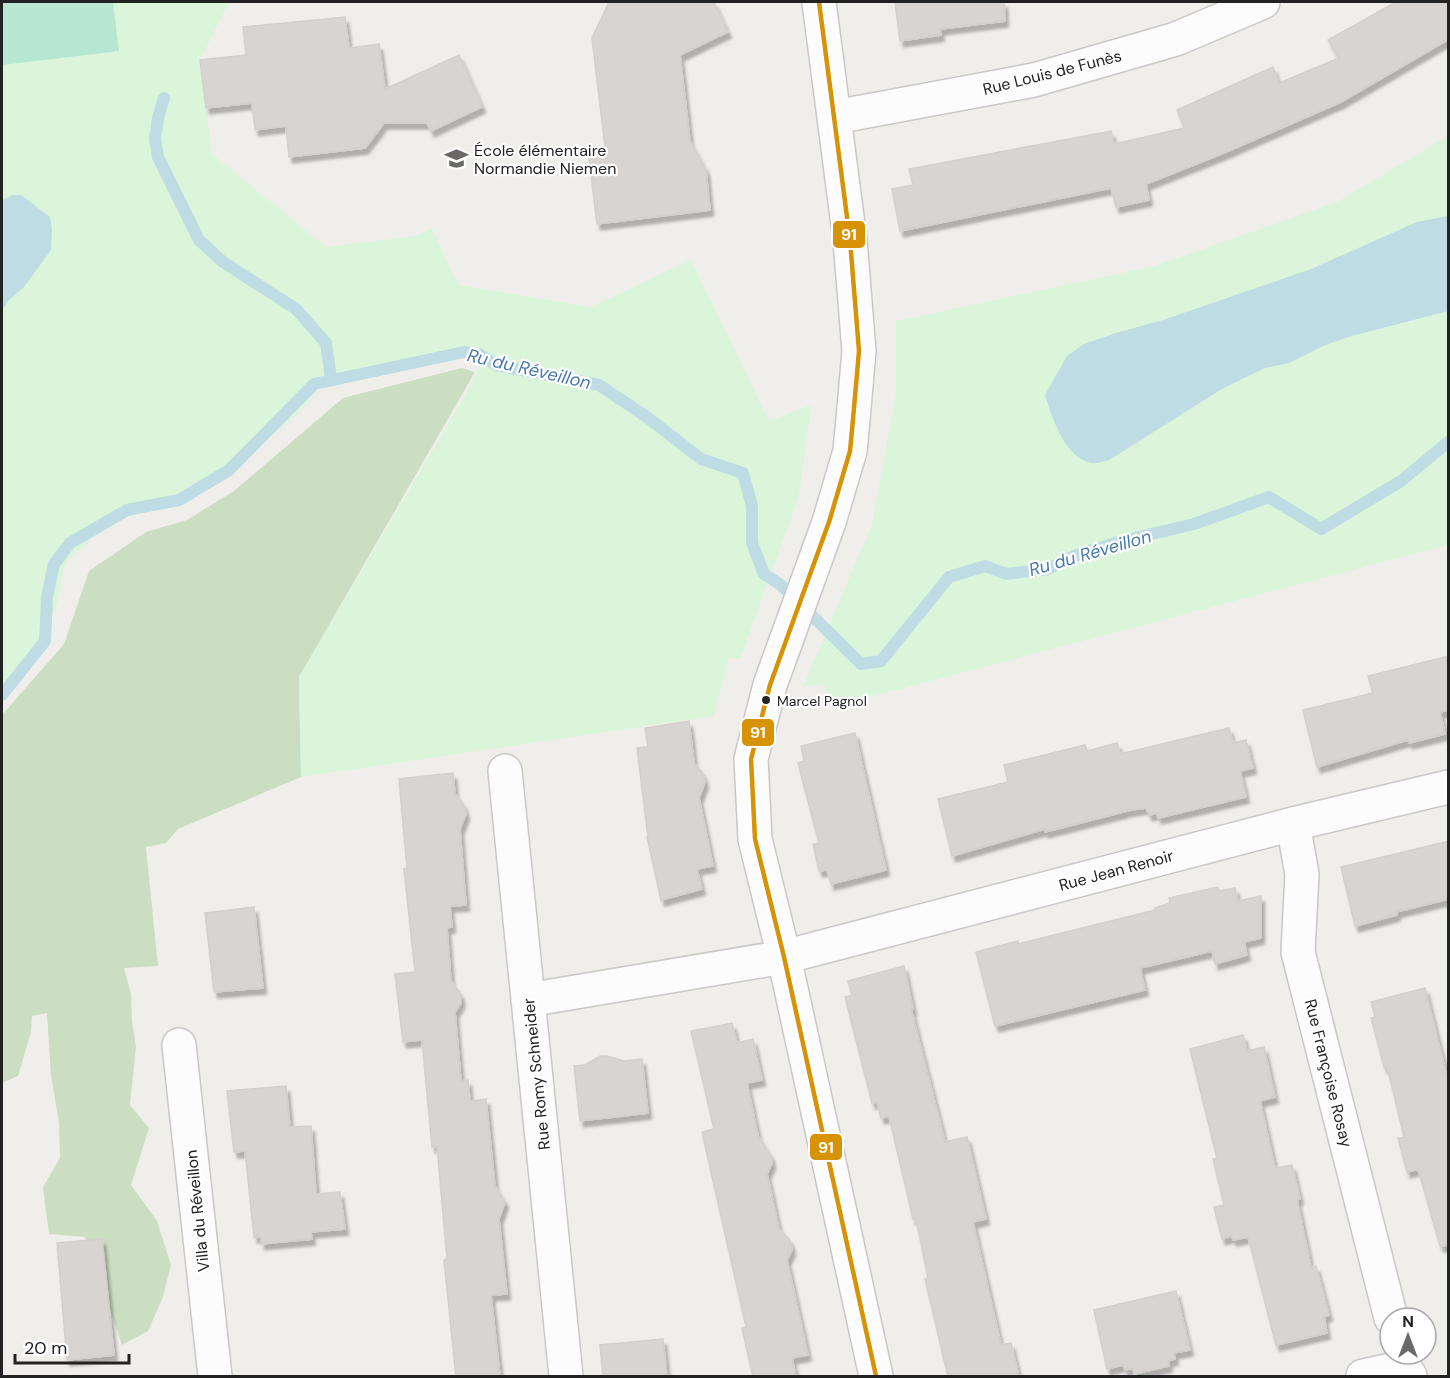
<svg xmlns="http://www.w3.org/2000/svg" width="1450" height="1378" font-family="'DM Sans',sans-serif">
<defs>
<filter id="shadow"><feDropShadow dx="3.5" dy="6" stdDeviation="1.5" flood-color="#0004"/></filter>
</defs>
<rect width="100%" height="100%" fill="#f0eeeb"/>
<path fill="#cbdec1" d="M462,368L475,372L299,677L301,777L178,829L166,843L146,847L158,966L124,968L131,994L132,1021L136,1047L130,1105L149,1128L131,1185L157,1221L171,1265L163,1297L148,1331L122,1345L85,1237L49,1234L43,1187L60,1158L59,1123L51,1075L47,1013L32,1016L31,1032L18,1076L2,1083V715L64,644L89,571L146,532L187,520L234,491L343,398Z"/>
<path fill="#daf5da" d="M2,2H229L200,60L212,154L326,247L415,236L432,228L458,285L590,307L691,260L769,421L811,405L799,496L740,659L729,657L714,716L301,777L299,677L470,387L485,353L471,347L445,351L405,363L344,374L324,383L294,417L269,438L214,477L189,500L172,507L130,515L95,536L66,562L57,604L49,624L35,646L2,689Z
M1448,136V545L832,707L824,684L803,687L872,524L896,394V321L1155,266L1337,202Z"/>
<path fill="#b7e6d2" d="M2,2H113L119,51L2,65Z"/>
<path fill="#bfdbe3" d="M13,195H21L50,217L52,230L51,250L24,287L8,301L2,311V200Z
M1448,216V311L1348,337L1323,346L1289,363L1265,368L1222,389L1109,460C1104,461 1096,464 1091,463C1064,457 1052,417 1045,395L1067,356L1084,344L1116,333L1163,320L1311,269L1417,222Z"/>
<g fill="none" stroke-linecap="round" stroke-linejoin="round">
<path stroke="#bfdbe3" stroke-width="12" d="M164,98L158,118L155,139L158,157L199,240L223,262L296,309L326,343L331,379
M2,695L45,641L47,597L54,564L70,543L127,510L179,500L229,470L314,384L464,352L479,354L496,365L599,385L647,417L701,459L743,473L752,506V543L764,574L781,585L861,664L881,661L949,577L985,566L1006,574L1048,569L1074,556L1122,541L1194,524L1269,497L1321,529L1401,481L1448,442"/>
</g>
<path fill="#d7d4d2" stroke="#d3d0cc" stroke-width="1.5" filter="url(#shadow)" d="M609,2H714L728,32L680,55L690,141L706,170L710,210L597,224L588,150L605,147L592,38Z
M895,2H1004L1005,21L940,29L941,35L900,41Z
M1396,2H1449V39L1341,102L1224,153L1146,184L1149,200L1116,207L1111,188L900,231L892,189L913,185L909,169L1111,131L1114,144L1184,128L1177,110L1273,67L1279,83L1339,58L1328,40Z
M345,17L349,48L379,44L385,89L459,55L482,107L431,131L427,123H384L365,148L289,157L286,126L255,130L252,103L206,108L200,60L246,55L243,27Z
M1449,656V710L1440,712L1445,734L1409,743L1408,740L1317,767L1303,710L1373,693L1368,676Z
M689,721L694,763L702,772L705,782L699,798L713,866L697,869L702,889L661,900L647,837H648L637,748L648,747L645,728Z
M1229,728L1233,743L1246,740L1253,768L1240,771L1246,797L1158,818L1157,813L1149,815L1146,808L1131,810L1045,832V829L952,856L938,799L1008,782L1004,765L1085,745L1087,751L1117,743L1120,754Z
M855,733L886,870L831,884L827,870L819,871L813,844L819,843L798,763L804,761L801,746Z
M453,773L455,794L463,804L466,814L460,829L466,905L450,906L452,927L447,928L451,981L461,995V1003L455,1012L461,1081L468,1080L470,1101L486,1099L495,1186L505,1202L499,1219L507,1294L491,1295L500,1377H456L444,1260L447,1259L437,1146L432,1147L422,1040L403,1042L395,974L415,972L404,869L407,868L399,779Z
M1449,841V899L1396,912L1397,915L1355,926L1341,867Z
M1217,887L1220,891L1235,888L1238,901L1261,896V938L1244,942L1247,955L1215,964L1212,951L1140,968L1145,990L995,1026L976,952L1018,941V944L1155,910V908L1170,903L1169,898Z
M254,907L263,988L214,992L205,913Z
M904,966L913,1009H911L945,1142L967,1137L986,1219L973,1222L1001,1345L1011,1343L1019,1377H948L925,1279L928,1278L916,1219H913L889,1116L881,1118L877,1102L872,1103L845,997L852,995L848,981Z
M1425,988L1449,1085V1245L1440,1246L1418,1169L1407,1172L1398,1138L1404,1137L1387,1066L1384,1067L1371,1018L1375,1017L1371,1002Z
M732,1023L737,1043L753,1039L762,1080L747,1083L758,1136L771,1156L772,1163L767,1174L779,1229L789,1239L791,1244L792,1250L787,1260L808,1355L792,1358L796,1377H753L742,1328L746,1327L702,1132L714,1129L691,1031Z
M1243,1035L1247,1051L1264,1047L1275,1097L1260,1101L1275,1168L1292,1165L1300,1199L1297,1200L1311,1267L1316,1266L1329,1315L1324,1317L1327,1333L1276,1345L1248,1237L1233,1240L1232,1236L1222,1239L1214,1207L1224,1205L1213,1159L1217,1158L1190,1049Z
M600,1056H607L624,1061L642,1059L648,1113L580,1121L574,1066L585,1065Z
M286,1086L290,1127L311,1126L316,1194L340,1192L345,1229L311,1232L312,1239L261,1244V1237H254L245,1151L234,1152L227,1091Z
M102,1239L114,1355L67,1360L57,1243Z
M1176,1291L1190,1350L1174,1353L1175,1359L1168,1361L1169,1366L1134,1374L1133,1368L1125,1370L1123,1365L1107,1369L1094,1310Z
M663,1339L667,1377H603L600,1345Z"/>
<g fill="none" stroke-linecap="round" stroke-linejoin="round">
<defs>
<path id="minor" d="M819,2L850,240L859,351L853,419L850,451L829,522L770,685L751,759L755,839L784,957L876,1376
M835,117L1034,80L1176,39L1263,2
M505,771L566,1376
M1293,824L1302,874L1298,952L1391,1318
M528,1000L784,957L1293,824L1448,787
M179,1045L215,1376
M1363,1376L1404,1367L1410,1376"/>
</defs>
<use href="#minor" stroke="#c9c8c7" stroke-width="36"/>
<use href="#minor" stroke="#fdfcfc" stroke-width="33"/>
<defs>
<path id="bus-1" d="M819,2L850,240L859,351L853,419L850,451L829,522L770,685L751,759L755,839L784,957L876,1376"/>
</defs>
<use href="#bus-1" stroke="#fff" stroke-width="9"/>
<use href="#bus-1" stroke="#d79205" stroke-width="4.5"/>
</g>
<defs>
<symbol id="school-bare" viewBox="-9 -9 18 18"><path d="M0-5L7-2L0 1L-7-2ZM-4 1L0 2.5L4 1V4Q0 6-4 4Z" fill="#6a6968" stroke="#fff" stroke-width="2.5" paint-order="stroke"/></symbol>
</defs>
<g fill-rule="evenodd">
<use href="#school-bare" x="440" y="142" width="33" height="33"/>
</g>
<circle fill="#222" stroke="#fff" stroke-width="2" cx="766" cy="700" r="5"/>
<g text-anchor="middle" stroke-width="4.5" stroke-linejoin="round" paint-order="stroke">
<g font-size="14" fill="#222" stroke="#fff" text-anchor="start">
<text x="777" y="706">Marcel Pagnol</text>
</g>
<g font-size="16" fill="#222" stroke="#fff">
<text transform="translate(1052 72) rotate(-14)" y="6">Rue Louis de Funès</text>
<text transform="translate(1116 870) rotate(-15)" y="6">Rue Jean Renoir</text>
<text transform="translate(1329 1073) rotate(76)" y="6">Rue Françoise Rosay</text>
<text transform="translate(536 1074) rotate(-96)" y="6">Rue Romy Schneider</text>
<text transform="translate(197 1211) rotate(-96)" y="6">Villa du Réveillon</text>
</g>
<g font-size="16" fill="#222" stroke="#fff" text-anchor="start">
<text x="474" y="156">École élémentaire<tspan x="474" dy="18">Normandie Niemen</tspan></text>
</g>
<g font-size="18" font-style="italic" fill="#4a7aab" stroke="#fff">
<text transform="translate(529 369) rotate(13)" y="6">Ru du Réveillon</text>
<text transform="translate(1090 553) rotate(-16)" y="6">Ru du Réveillon</text>
</g>
</g>
<g stroke="#fff" stroke-width="2">
<rect x="832" y="220" width="34" height="29" rx="6" fill="#d79205"/>
<rect x="741" y="718" width="34" height="29" rx="6" fill="#d79205"/>
<rect x="809" y="1133" width="34" height="28" rx="6" fill="#d79205"/>
</g>
<g font-size="16" text-anchor="middle" font-weight="bold" fill="#fff">
<text x="849" y="240">91</text>
<text x="758" y="738">91</text>
<text x="826" y="1153">91</text>
</g>
<rect width="1450" height="1378" fill="none" stroke="#222222" stroke-width="6"/>
<g transform="translate(1408 1336)"><circle r="28" fill="#ffffff" stroke="#a7a7a7" stroke-width="1.5"/>
<path d="M0-4.5L10 22L0 15L-10 22Z" fill="#6a6968"/>
<text y="-9" font-size="16" font-weight="bold" text-anchor="middle" fill="#222222">N</text>
</g>
<path d="M15 1354v9h114v-9" fill="none" stroke="#222222" stroke-width="3"/>
<text x="24" y="1354" font-size="18" fill="#222222" stroke="#ffffff" stroke-width="4.5" paint-order="stroke">20 m</text>
</svg>
